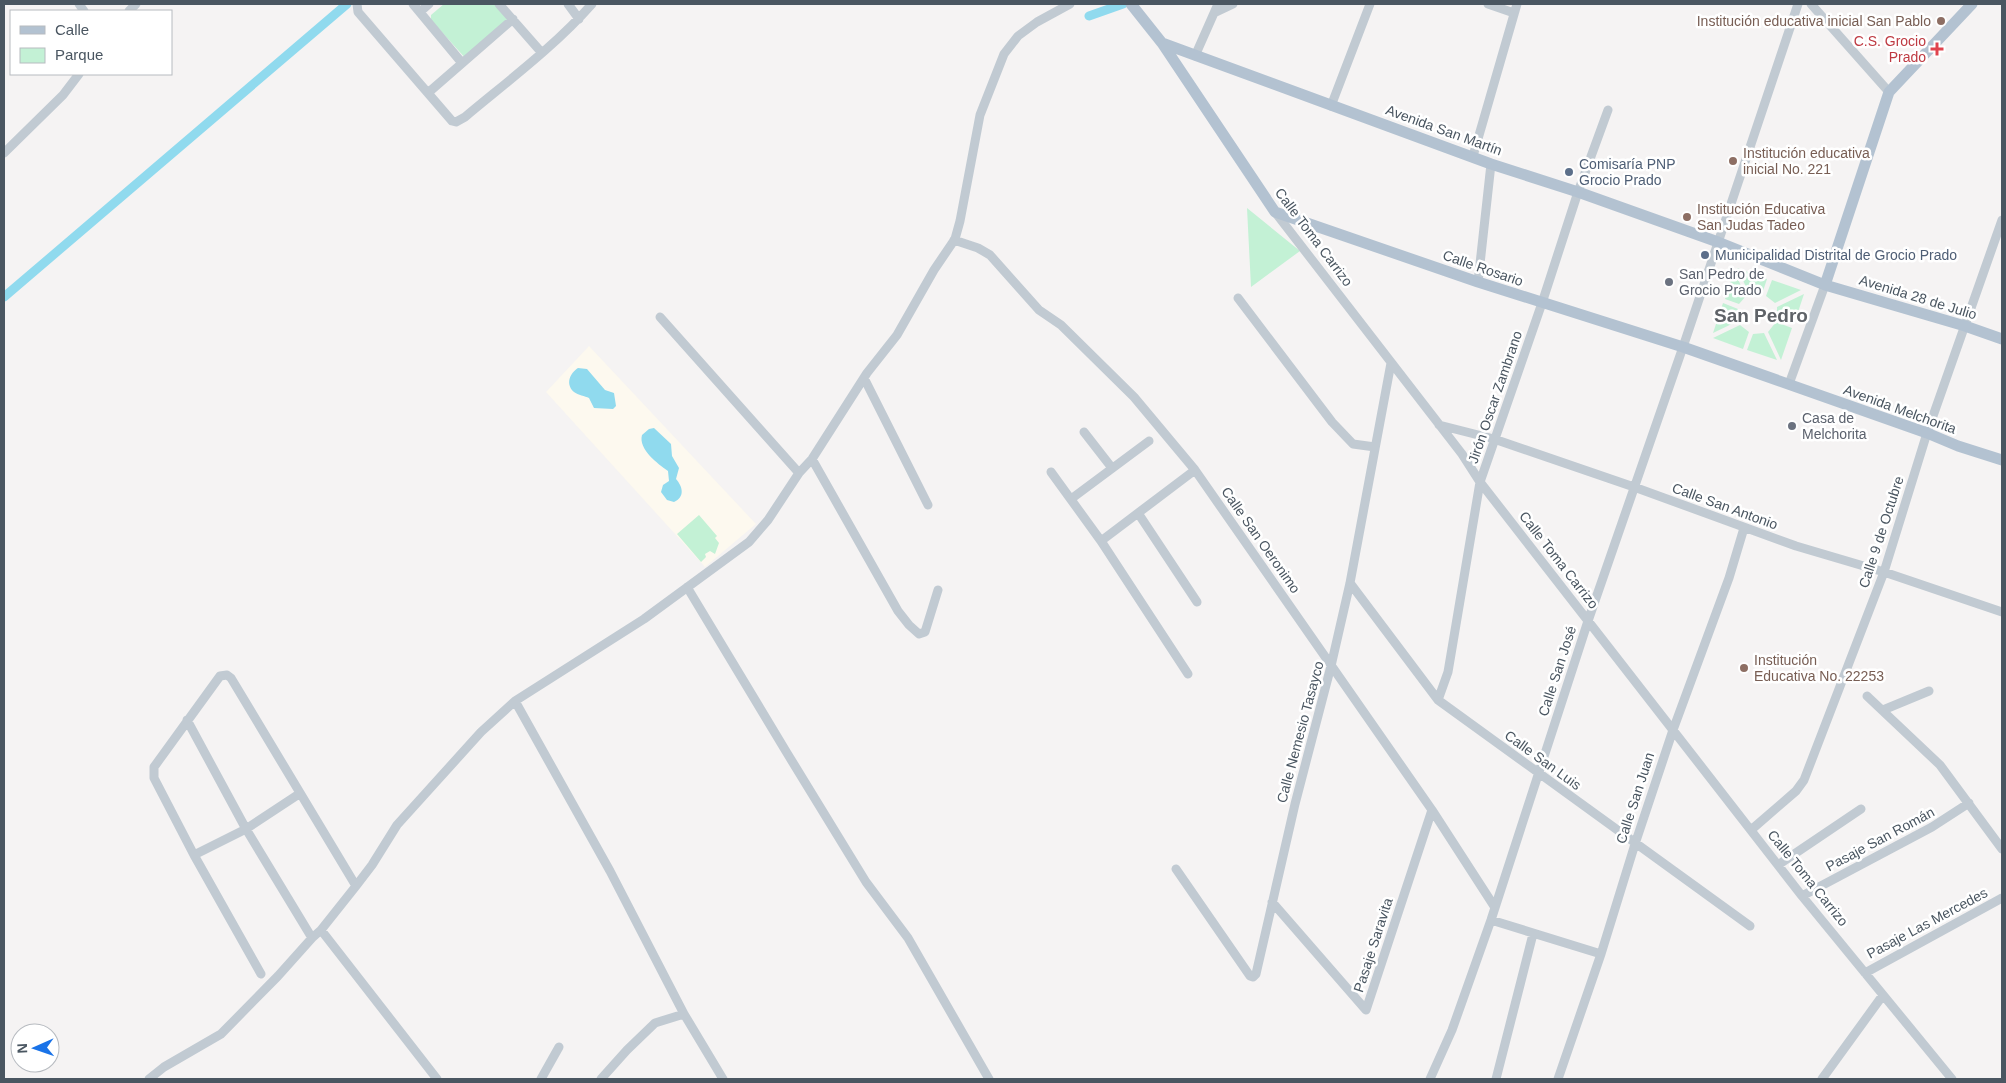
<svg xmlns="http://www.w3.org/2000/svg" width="2006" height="1083" font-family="Arial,sans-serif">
<rect width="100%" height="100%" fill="#f5f3f3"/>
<path fill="#fdf9ef" d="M589,346L756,524L705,567L546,392Z"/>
<path fill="#c3f1d5" d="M444,4H497L512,22L467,60L431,20V15Z
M1247,208L1300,251L1251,287Z
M1737,268L1767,279L1762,294L1750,295Z
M1734,271L1746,296L1739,304L1725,299Z
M1772,280L1801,290L1775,303L1766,296Z
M1804,294L1794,324L1777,318V307Z
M1723,303L1738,309V321L1713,333Z
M1776,322L1792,328L1781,360L1768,332Z
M1740,325L1749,332L1743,349L1713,338Z
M1764,333L1777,360L1747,350L1753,334Z
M699,515L717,536L715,538L719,543L715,554L710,551L705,554L706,557L701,562L677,534Z"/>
<path fill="#90daee" d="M578,368L587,369L605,390L614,393L616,406L613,409L594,408L589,398C585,396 578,395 574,392C565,384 570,373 578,368Z
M654,428L671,444L672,456L679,468L676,479C683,487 685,497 674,502L667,500L661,492L663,485L669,481L668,471C658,464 638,449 642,435L649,429Z"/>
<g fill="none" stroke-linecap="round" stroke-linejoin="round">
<path stroke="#90daee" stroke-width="9" d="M1089,16L1123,4
M4,297L347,4"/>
<path stroke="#c1cad2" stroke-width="9" d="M79,4L84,11
M357,4L358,12L452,121L456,122L465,117C508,81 555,46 592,4
M413,4L462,63
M499,4L542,53
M568,4L579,19
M1488,4L1514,13
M1811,4L1889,92
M129,11L136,4
M420,12L429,4
M1214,13L1233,4
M1195,56L1218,4
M429,92L513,19
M1331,106L1370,4
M4,153L63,95L79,74
M1473,156L1517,4
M1275,212L1462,454L1480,482L1802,896L1952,1079
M954,240L978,248L990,255L1039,310L1061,325L1134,397L1195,470L1432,810L1494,906
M1478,282L1491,164
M1238,298L1332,422L1353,444L1375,447
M660,317L799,473
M864,378L928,505
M1789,384L1825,285
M1439,425L1494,439L1634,487L1796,546L1884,572L2002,612
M1084,432L1112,468
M812,459L898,611L909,625L919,634L925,632L938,590
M1051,472L1101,541L1188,674
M1071,499L1149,441
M1138,513L1197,602
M1101,541L1195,470
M1350,583L1438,700L1750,926
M687,587L787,753L866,882L908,938L989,1079
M1867,696L1940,765L2002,849
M1438,700L1448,672L1480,482L1542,303L1578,192L1608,110
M515,701L610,871L684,1014L723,1079
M1883,710L1929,691
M187,720L246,829L312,938
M1751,830L1796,791L1804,780L1884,572L1927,433L2002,220
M194,855L246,829L299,794
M1778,865L1861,809
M1176,869L1250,976L1253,977L1256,974L1295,804L1331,666L1350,583L1391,363
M1802,896L1932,827L1969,803
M1272,902L1366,1010L1432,810
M1491,920L1601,954
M321,930L437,1079
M1865,973L2002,898
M261,974L194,855L154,778V767L220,676L227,675L231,678L356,886
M149,1079L164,1067L221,1034L278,976L312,938L321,930L356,886L372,865L397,825L481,732L515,701L644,619L749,542L768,520L799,473L812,459L867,373L897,335L934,270L955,239L960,221L980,115L1004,54L1018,36L1037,22L1070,4
M541,1079L559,1047
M601,1079L627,1050L655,1023L684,1014
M1430,1079L1452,1030L1491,920L1588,621L1683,347L1798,4
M1496,1079L1533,934
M1558,1079L1601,954L1635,844L1673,730L1729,578L1744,528
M1822,1079L1883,995"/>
<path stroke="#b3c2d1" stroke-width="11" d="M1131,4L1162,43L1275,212L1478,282L1683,347L1927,433L1958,446L2002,460
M1162,43L1491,164L1578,192L1718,242L1825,285L1965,326L2002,339
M1825,285L1889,92L1972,4"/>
</g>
<g fill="#8d6e63" stroke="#fff" stroke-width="2">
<circle cx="1941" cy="21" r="5"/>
<circle cx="1733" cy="161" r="5"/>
<circle cx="1687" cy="217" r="5"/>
<circle cx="1744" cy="668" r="5"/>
</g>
<path fill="#e0444e" stroke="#fff" stroke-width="2" d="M1934.5 41.5h5v5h5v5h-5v5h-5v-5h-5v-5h5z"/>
<g fill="#5c6f8a" stroke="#fff" stroke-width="2">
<circle cx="1569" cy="172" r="5"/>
<circle cx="1705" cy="255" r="5"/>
</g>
<g fill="#6b7280" stroke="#fff" stroke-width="2">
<circle cx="1669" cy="282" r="5"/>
<circle cx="1792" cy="426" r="5"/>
</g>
<g text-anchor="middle" stroke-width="5" stroke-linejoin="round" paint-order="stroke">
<g font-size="14" fill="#785e54" stroke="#fff" text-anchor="start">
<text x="1931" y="26" text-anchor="end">Institución educativa inicial San Pablo</text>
<text x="1743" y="158">Institución educativa<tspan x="1743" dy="16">inicial No. 221</tspan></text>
<text x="1697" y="214">Institución Educativa<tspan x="1697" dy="16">San Judas Tadeo</tspan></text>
<text x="1754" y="665">Institución<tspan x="1754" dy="16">Educativa No. 22253</tspan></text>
</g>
<g font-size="14" fill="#be3a42" stroke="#fff" text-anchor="end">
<text x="1926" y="46">C.S. Grocio<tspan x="1926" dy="16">Prado</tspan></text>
</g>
<g font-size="14" fill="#4a5661" stroke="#fff">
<text transform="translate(1444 130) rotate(20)" y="5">Avenida San Martín</text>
<text transform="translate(1314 237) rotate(53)" y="5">Calle Toma Carrizo</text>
<text transform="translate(1483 268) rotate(19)" y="5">Calle Rosario</text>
<text transform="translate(1918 297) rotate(17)" y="5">Avenida 28 de Julio</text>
<text transform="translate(1495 397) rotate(-71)" y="5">Jirón Oscar Zambrano</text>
<text transform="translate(1900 409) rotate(20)" y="5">Avenida Melchorita</text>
<text transform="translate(1725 506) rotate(20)" y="5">Calle San Antonio</text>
<text transform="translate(1881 532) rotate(-72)" y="5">Calle 9 de Octubre</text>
<text transform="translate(1261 540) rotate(55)" y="5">Calle San Oeronimo</text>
<text transform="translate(1559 560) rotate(52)" y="5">Calle Toma Carrizo</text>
<text transform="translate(1557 671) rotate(-72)" y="5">Calle San José</text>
<text transform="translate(1300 732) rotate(-75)" y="5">Calle Nemesio Tasayco</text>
<text transform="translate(1543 760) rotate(36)" y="5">Calle San Luis</text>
<text transform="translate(1635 798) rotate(-72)" y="5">Calle San Juan</text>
<text transform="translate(1880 839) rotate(-28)" y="5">Pasaje San Román</text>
<text transform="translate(1808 878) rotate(51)" y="5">Calle Toma Carrizo</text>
<text transform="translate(1927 923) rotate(-28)" y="5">Pasaje Las Mercedes</text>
<text transform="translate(1373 945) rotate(-72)" y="5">Pasaje Saravita</text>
</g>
<g font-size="14" fill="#4e5e75" stroke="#fff" text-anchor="start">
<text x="1579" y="169">Comisaría PNP<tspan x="1579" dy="16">Grocio Prado</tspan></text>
<text x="1715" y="260">Municipalidad Distrital de Grocio Prado</text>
</g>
<g font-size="14" fill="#5b616d" stroke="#fff" text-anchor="start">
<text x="1679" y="279">San Pedro de<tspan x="1679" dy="16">Grocio Prado</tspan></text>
<text x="1802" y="423">Casa de<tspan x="1802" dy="16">Melchorita</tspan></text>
</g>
<g font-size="19" font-weight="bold" fill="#5f6368" stroke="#fff">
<text x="1761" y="322">San Pedro</text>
</g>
</g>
<rect width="2006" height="1083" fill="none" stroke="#4a5661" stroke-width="10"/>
<rect x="10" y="10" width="162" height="65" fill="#ffffff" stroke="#b7bbc0"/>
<rect x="20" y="26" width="25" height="8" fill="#b3c2d1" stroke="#b7bbc0"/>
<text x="55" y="35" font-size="15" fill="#4a5661">Calle</text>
<rect x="20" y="48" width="25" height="15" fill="#c3f1d5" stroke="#b7bbc0"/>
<text x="55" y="60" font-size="15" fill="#4a5661">Parque</text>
<g transform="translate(35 1048) rotate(268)"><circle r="24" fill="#ffffff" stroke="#b7bbc0"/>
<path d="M0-4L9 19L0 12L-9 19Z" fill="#1a73e8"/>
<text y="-8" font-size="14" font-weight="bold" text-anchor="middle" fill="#4a5661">N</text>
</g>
</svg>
